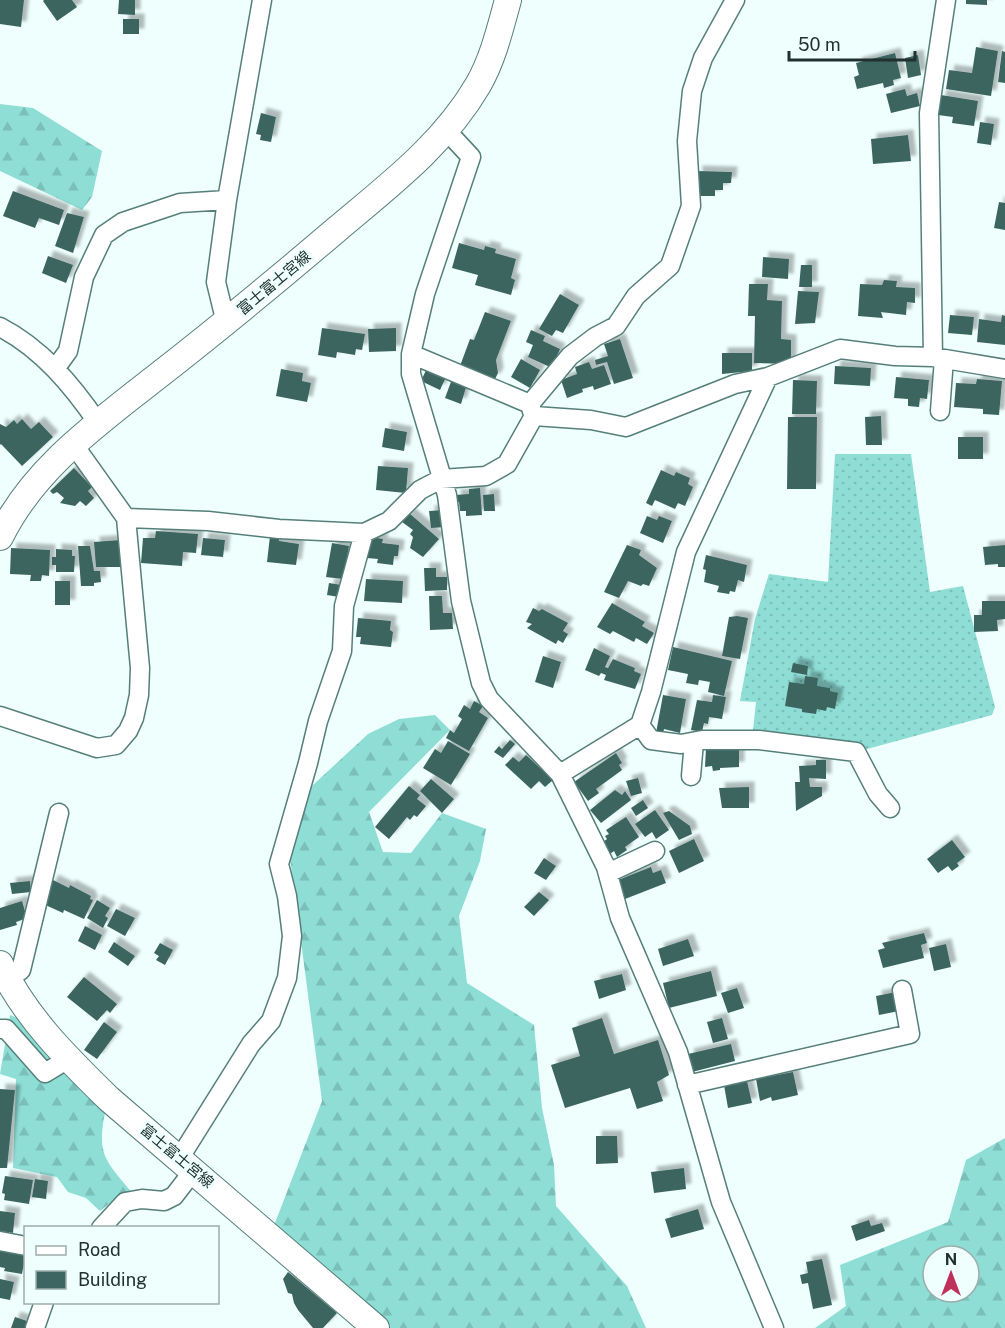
<svg xmlns="http://www.w3.org/2000/svg" width="1005" height="1328" font-family="'Public Sans','Noto Sans JP',sans-serif">
<defs>
<pattern id="grass-dots" width="8" height="8" patternUnits="userSpaceOnUse" patternTransform="scale(1.5)"><rect width="8" height="8" fill="#8eded6"/><path d="M2 2h.1M6 6h.1" fill="none" stroke="#7abfb8" stroke-width="1.8" stroke-linecap="round"/></pattern>
<pattern id="forest-firs" width="22" height="20" patternUnits="userSpaceOnUse" patternTransform="scale(1.5)"><rect width="22" height="20" fill="#8eded6"/><path d="M5 1l3.5 6h-7zM16 11l3.5 6h-7z" fill="#7abfb8"/></pattern>
<filter id="shadow"><feDropShadow dx="5.5" dy="-5.5" stdDeviation="1.5" flood-color="#0004"/></filter>
</defs>
<rect width="100%" height="100%" fill="#eefffd"/>
<path fill="url(#grass-dots)" d="M835,454H911L930,592L963,586L995,707L992,715L856,752L752,740L756,702L740,701L755,619L769,574L828,582Z"/>
<path fill="url(#forest-firs)" fill-rule="evenodd" d="M0,104L33,108L102,151L92,197L82,210L0,171Z
M435,715L450,730L369,812L383,852L411,853L442,813L486,829L480,861L459,916L467,983L534,1025L542,1108L554,1165L556,1206L627,1286L646,1328H363L275,1223L322,1101L287,835L313,785L368,734L399,719Z
M10,1015L20,1019L106,1107C96,1155 104,1159 134,1195H120L100,1211L86,1198L68,1192L57,1177L13,1168L16,1079L0,1074Z
M1005,1138V1328H815L846,1306L840,1265L948,1222L966,1160ZM933,1256H969V1292H933Z"/>
<path fill="#3d6561" filter="url(#shadow)" d="M0,0H24L21,27L0,24Z
M44,0H72L77,7L57,21L43,1Z
M119,0H135V15L118,14Z
M966,0H987V5L966,4Z
M123,19H139V34H123Z
M976,47L998,51L991,96L946,89L949,70L972,73Z
M1002,51L1005,52V83L998,82Z
M895,53L901,78L893,80L894,85L884,88L883,83L857,89L854,77L859,75L856,63Z
M918,55L921,75L908,78L905,58Z
M905,89L907,96L917,93L920,106L891,113L886,94Z
M941,95L978,101L974,126L952,123L953,117L938,115Z
M261,113L276,117L271,142L260,140L261,135L256,134Z
M980,122L994,124L991,145L977,143Z
M908,135L911,161L873,164L871,139Z
M697,171L732,172L731,183H723V190H715V196H697Z
M13,191L64,210L59,225L39,218L35,228L3,216Z
M999,202L1005,203V230L994,228Z
M67,213L84,217L73,253L55,246Z
M459,243L484,250L485,246L496,249L495,253L516,259L511,278L515,280L511,295L475,285L478,275L452,268Z
M48,256L73,265L66,283L42,273Z
M763,257L789,259L788,279L762,277Z
M801,265H812V287H799Z
M884,280L897,281L896,287L915,288V303L907,302L906,315L881,312L883,318L858,316L860,284L882,285Z
M749,284H768L767,300L782,301L781,339L791,340V364L754,363L755,316H748Z
M798,291L819,292L815,323L795,324Z
M560,294L579,305L563,333L556,330L552,336L539,329Z
M485,312L511,321L496,360L498,373L495,379L460,366L470,339L474,340Z
M950,315L974,317L972,335L948,333Z
M1002,315L1005,316V345L977,342L979,319L1001,322Z
M322,328L365,334L362,350L356,349L355,355L337,352L336,358L318,355Z
M396,328V351L369,352L368,329Z
M531,330L545,336L543,341L560,349L552,368L528,357L533,345L526,342Z
M620,339L633,378L614,384L607,362L596,365L595,360L608,356L604,344Z
M722,353H752V371L722,374Z
M521,359L540,370L530,388L511,377Z
M589,362L592,369L604,365L611,384L594,390L593,386L582,389L583,392L567,398L561,380L577,374L575,367Z
M428,366L447,375L440,390L421,381Z
M835,366L871,368L870,386L834,384Z
M281,369L303,373L302,381L311,383L307,402L276,396Z
M896,377L929,380L927,399L920,398L919,407L908,406V399L894,398Z
M452,379L467,384L461,404L445,398Z
M977,379L1002,381L999,415L983,414V409L954,407L956,383L976,384Z
M793,380L817,381L816,414H792Z
M881,416L882,445H866L865,417Z
M788,417H817L816,489H787Z
M22,419L31,429L39,422L53,437L22,466L1,444L0,445V424L6,427L14,420L17,424Z
M385,428L407,432L404,451L382,447Z
M958,437H983V459H958Z
M378,466L408,468L406,493L376,490Z
M74,468L92,487L88,491L94,498L86,506L80,501L75,506L60,503L64,498L57,492L53,494L50,491Z
M661,470L674,476L676,472L690,478L688,484L693,487L685,506L678,503L675,509L655,500L652,506L646,503Z
M480,488L482,515L466,516V511H460L459,502H456L455,495L469,494V489Z
M494,494L495,511H484L483,495Z
M444,510L446,527L431,528L429,511Z
M409,513L439,539L423,557L410,548L413,537L410,534L413,530L402,522Z
M647,516L657,520L659,516L672,521L663,543L640,533Z
M156,531L198,534L196,553L183,552L182,566L141,563L143,538H155Z
M270,536L279,537V541L299,544L296,565L267,562Z
M370,537L383,539L382,543L399,545L398,556H394L393,565L377,563L378,559L367,558Z
M203,538L225,540L223,557L201,555Z
M121,540L124,567H96L94,542Z
M332,543L349,546L343,579L326,577Z
M627,545L641,550L639,555L657,568L649,586L643,584L641,586L628,581L619,598L604,592Z
M1005,545V567H998V564L985,565L983,547Z
M78,546H90L94,571H100L101,582L94,583V586H81Z
M11,548L50,550L49,576L42,575L41,581H30L31,575L10,574Z
M56,549L72,550V556H75L74,572H56V565H52V557H56Z
M706,555L747,565L744,582L738,580L735,592L730,591L729,594L717,592L719,586L704,582L706,570L703,569Z
M424,568H436V577H447V590L425,591Z
M366,579L403,581L402,603L364,601Z
M55,581H70V605H55Z
M329,583L341,585L339,597L327,595Z
M429,596H442L443,613H452L453,629L430,630Z
M982,601H1005V619L997,620L998,631L974,632V615H982Z
M612,603L645,622L642,626L654,633L647,644L636,638L634,642L613,631L610,634L597,627Z
M533,608L539,611L542,609L568,623L563,631L568,634L563,643L558,640L556,644L527,628L532,624L526,622Z
M737,616L748,618L740,659L722,656L729,617Z
M358,618L391,621L390,630L393,632L391,647L360,644L361,637H356Z
M673,647L732,661L724,696L708,692L710,682L699,680L698,685L686,683L688,674L668,670Z
M594,648L610,656L605,667L608,668L613,659L635,668L634,671L641,674L635,689L604,680L606,675L601,673L599,676L585,670Z
M543,656L561,662L553,688L535,682Z
M793,663L808,666L807,675L791,672Z
M805,676L818,678L817,686L830,688V691L838,693L835,709L827,707L826,711L817,709L816,714L802,712V709L785,706L789,682L804,684Z
M663,695L686,699L680,733L664,729L663,734L656,733Z
M713,695L726,697L722,719L709,717L708,724L704,723L702,732L691,730L697,700L712,702Z
M474,701L483,706L479,712L488,718L469,751L446,738L450,730L454,733L462,719L458,716L464,705L470,709Z
M510,740L515,744L503,758L494,752L499,746L502,749Z
M448,741L470,754L451,785L423,768L435,749L441,753Z
M739,747V767L720,768V770L713,771L712,766L705,767L706,748Z
M616,753L622,763L619,765L622,770L596,789L599,793L588,801L574,782Z
M526,755L553,780L545,787L539,781L531,789L505,765L513,757L519,762Z
M816,760H826V779L809,778L810,787H822V796L796,811L795,782H800L799,766L816,765Z
M638,778L642,793L631,796L626,781Z
M431,779L454,799L442,813L420,791Z
M409,786L420,795L417,799L426,806L417,817L414,815L410,820L407,817L389,839L375,827Z
M749,787V808H722L719,788Z
M615,790L622,795L625,791L631,800L601,823L590,810Z
M643,800L648,808L636,816L631,808Z
M655,810L669,830L656,839L652,832L645,837L635,824Z
M669,811L690,826L692,834L679,840L663,813Z
M626,817L639,837L625,847L627,850L617,857L614,851L610,854L603,842L607,839L605,836L609,834L606,830Z
M694,839L704,861L679,873L669,851Z
M952,840L965,857L957,863L959,866L952,871L948,866L938,873L927,859Z
M544,858L556,866L546,880L534,873Z
M651,867L653,873L661,870L666,883L625,899L618,880Z
M53,880L69,888L70,885L91,896L90,899L93,900L84,919L64,910L63,913L41,903Z
M30,881L31,892L12,894L10,883Z
M539,892L549,900L534,916L524,907Z
M97,900L110,908L105,916L108,918L103,928L87,918Z
M22,901L27,918L16,922L17,925L0,930V908Z
M116,909L135,918L125,936L107,926Z
M85,926L102,935L95,950L78,941Z
M924,933L927,943L921,945L924,958L883,968L878,950L885,948L882,943Z
M688,939L694,956L663,966L658,949Z
M114,942L135,956L128,966L108,952Z
M160,943L173,950L165,965L156,960L159,956L154,953Z
M946,944L951,967L934,971L929,948Z
M711,971L717,996L669,1008L663,983Z
M622,974L626,990L599,999L594,981Z
M84,977L117,1004L110,1013L107,1010L97,1021L67,997Z
M737,988L744,1008L728,1013L721,993Z
M896,992L899,1011L879,1015L876,996Z
M602,1018L614,1054L658,1040L669,1075L657,1082L663,1101L637,1109L630,1088L565,1108L551,1065L580,1056L572,1028Z
M722,1018L728,1039L713,1043L707,1022Z
M104,1022L117,1032L97,1059L84,1050Z
M731,1044L735,1061L692,1072L688,1054Z
M793,1072L798,1095L772,1101L771,1097L760,1101L756,1079Z
M747,1081L752,1103L728,1108L724,1085Z
M0,1089L15,1090L7,1168H0Z
M596,1136H617L618,1163L596,1164Z
M684,1168L686,1189L654,1193L651,1172Z
M5,1176L33,1180L29,1204L4,1200L5,1194L2,1193Z
M35,1179L48,1181L46,1199L32,1197Z
M698,1209L704,1229L671,1238L665,1219Z
M0,1211L15,1213L13,1233L0,1231Z
M869,1220L871,1226L882,1223L885,1231L856,1241L851,1226Z
M0,1248L26,1252L22,1274L4,1271L5,1268L0,1267Z
M822,1259L832,1305L813,1309L808,1283L802,1284L800,1275L808,1273L806,1262Z
M288,1272L337,1313L323,1328H313L298,1310L294,1303L292,1294L288,1293L283,1279Z
M0,1279L14,1282L10,1300L0,1298Z
M15,1317L30,1322L28,1328H11Z"/>
<g fill="none" stroke-linecap="round" stroke-linejoin="round">
<defs>
<path id="minor" d="M446,130L471,157L425,294L411,354V374L447,495L461,601L481,683L489,699L560,774L606,867L620,918L678,1052L721,1202L774,1328
M226,323L216,282L227,200L262,0
M0,327C41,348 72,385 98,423
M411,354L530,404L533,415
M933,357L929,113L946,0
M55,369L68,351L84,277L104,235L123,222L180,203L227,200
M530,404L570,356L595,337L616,326L636,296L670,266L691,206L687,141L692,91L703,58L735,0
M940,411L944,359
M126,518L208,521L279,529L364,533L389,521L420,490L441,479L486,476L507,464L534,416L591,420L626,427L735,384L768,377L840,349L895,356L933,357L1005,369
M0,716L97,748L116,745L128,731L134,718L139,695L140,668L126,518L74,445
M640,725L651,740L681,744L702,740H759L856,752L878,794L890,808
M560,774L640,725L651,692L686,552L768,377
M691,776L694,742
M608,873L655,851
M8,979L21,970L59,813
M0,1029H6L45,1073L68,1059
M687,1085L910,1034L902,990
M179,1159L251,1044L271,1021L287,978L292,936L287,896L279,864L308,763L318,721L342,651L344,606L364,533
M101,1228L125,1202L142,1199L164,1201L174,1196L194,1170
M0,1241L26,1246
M35,1328L44,1302"/>
<path id="secondary" d="M0,537C33,470 93,427 150,382C213,333 275,282 336,230C388,186 443,145 478,85C493,59 500,29 508,0
M0,964C25,1017 67,1058 109,1099L376,1328"/>
</defs>
<use href="#minor" stroke="#567f7a" stroke-width="21"/>
<use href="#secondary" stroke="#567f7a" stroke-width="28"/>
<use href="#minor" stroke="#fff" stroke-width="18"/>
<use href="#secondary" stroke="#fff" stroke-width="26"/>
</g>
<g text-anchor="middle" stroke-width="6" stroke-linejoin="round" paint-order="stroke">
<g font-size="15" fill="#20312f" stroke="#eefffd">
<text transform="translate(274 283) rotate(-40)" y="5">富士富士宮線</text>
<text transform="translate(177 1156) rotate(40)" y="5">富士富士宮線</text>
</g>
</g>
<rect x="24" y="1226" width="195" height="78" fill="#eefffd" stroke="#9cadab" stroke-width="1.5"/>
<rect x="36" y="1246" width="30" height="9" fill="#ffffff" stroke="#9cadab" stroke-width="1.5"/>
<text x="78" y="1256" font-size="18" fill="#20312f">Road</text>
<rect x="36" y="1271" width="30" height="18" fill="#3d6561" stroke="#9cadab" stroke-width="1.5"/>
<text x="78" y="1286" font-size="18" fill="#20312f">Building</text>
<g transform="translate(951 1274)"><circle r="28" fill="#eefffd" stroke="#9cadab" stroke-width="1.5"/>
<path d="M0-4.5L10 22L0 15L-10 22Z" fill="#bf305b"/>
<text y="-9" font-size="16" font-weight="bold" text-anchor="middle" fill="#20312f">N</text>
</g>
<path d="M789 51v9h126v-9" fill="none" stroke="#20312f" stroke-width="3"/>
<text x="798" y="51" font-size="18" fill="#20312f" stroke="#eefffd" stroke-width="4.5" paint-order="stroke">50 m</text>
</svg>
